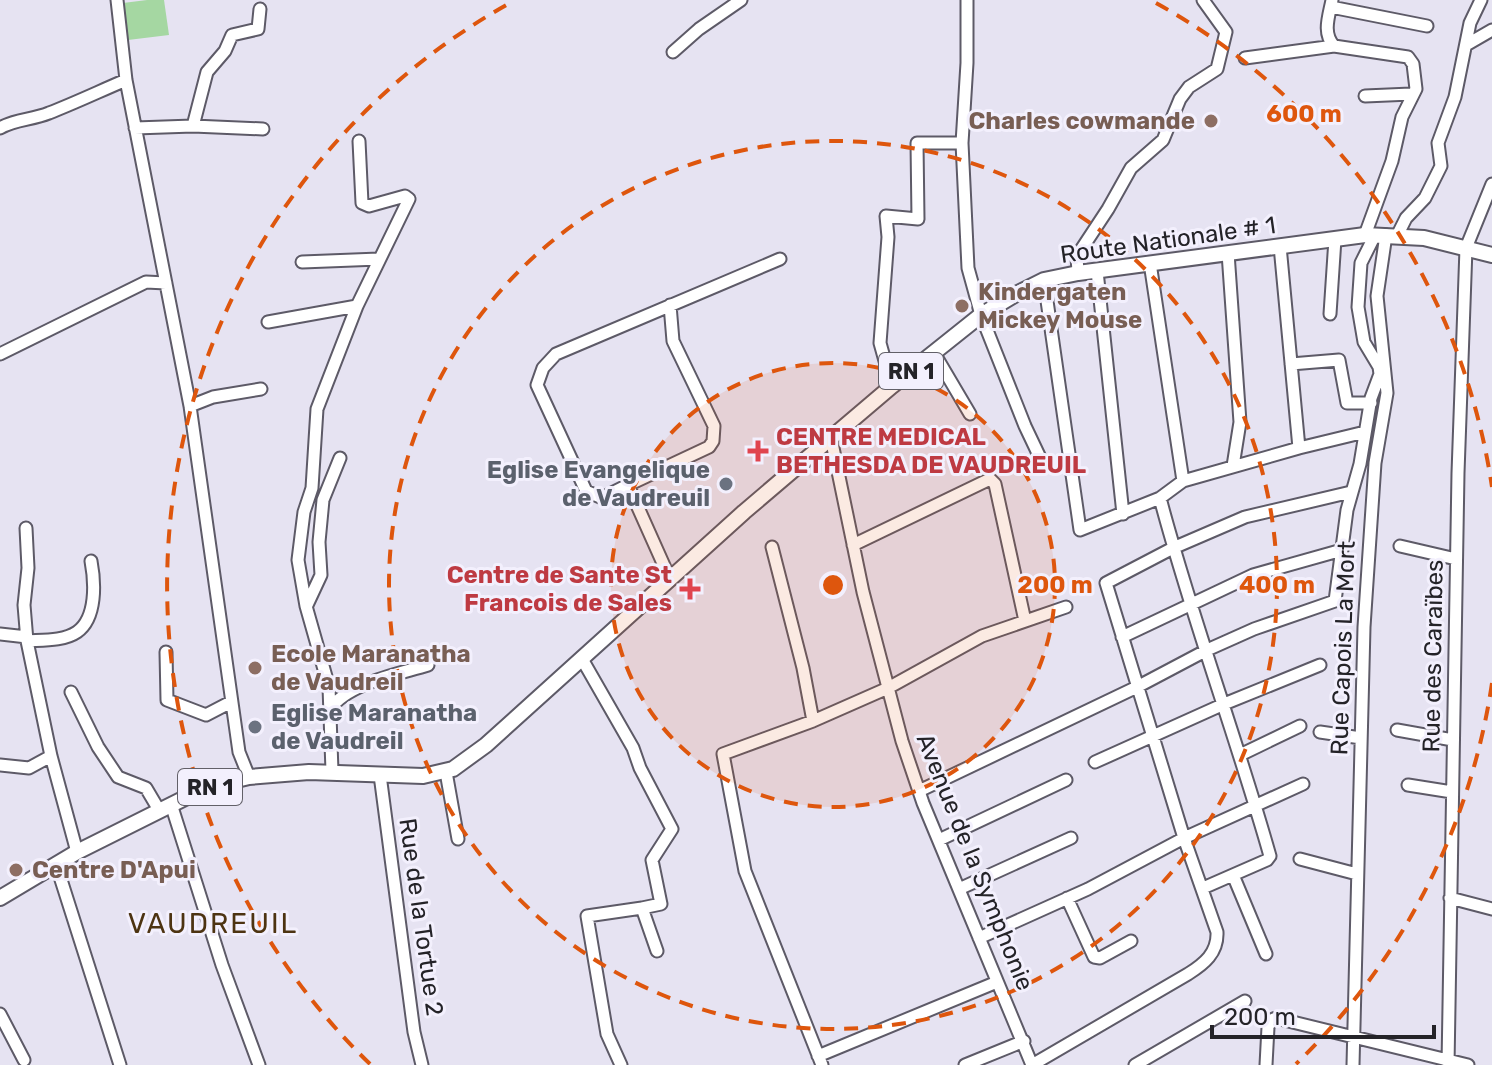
<svg xmlns="http://www.w3.org/2000/svg" width="1492" height="1065" font-family="Rubik,sans-serif">
<rect width="100%" height="100%" fill="#e6e3f2"/>
<path fill="#a5d7a2" d="M147,0H164L169,35L128,40L123,3Z"/>
<g fill="none" stroke-linecap="round" stroke-linejoin="round">
<defs>
<path id="minor" d="M117,0L126,80L190,406L239,752L249,777
M967,0V63L962,143L968,268L981,315L1025,426L1044,466
M1332,0C1329,16 1322,33 1334,46L1408,57L1413,64L1416,89L1402,117L1392,161L1365,235
M1331,7L1427,26
M1466,45L1492,30
M673,52L699,29L741,0
M1245,58L1334,46
M1365,96L1411,94
M193,126L263,129
M0,128C15,119 32,120 49,113C75,103 100,91 126,80
M135,128L193,126L207,72L225,51L232,35L258,29L260,9
M1397,236L1406,218L1425,198L1441,166L1438,143L1455,97L1470,23L1481,0
M1280,246L1299,448
M1228,253L1240,422L1233,466
M302,262L379,259
M1150,263L1183,481
M1097,271L1123,514
M1078,273L1077,256L1108,209L1131,168L1163,140L1180,99L1189,87L1217,69L1226,32L1203,0
M1044,280L1080,530L1160,498L1183,481L1299,448L1365,432
M1330,314L1335,239
M268,322L357,306
M934,353L970,414
M0,354L146,282L166,283
M1291,364L1339,360L1347,403H1371
M892,386L880,343L888,237L886,216L918,219L917,143H962
M190,406L213,397L261,389
M831,438L863,592L902,741L923,803L1032,1065L1188,974C1204,964 1218,953 1217,932L1184,838L1106,583L1173,548L1245,517L1351,492
M628,485L709,447L713,441L714,426L673,341L670,305
M1160,498C1192,619 1236,736 1270,856L1267,860L1203,888
M26,528L28,568L24,605L27,641L51,756L77,852
M853,545L990,479L995,484L1025,621
M1400,546L1456,559
M772,547L803,668L813,721
M670,579L628,485L602,498L586,491L537,385L543,368L556,354L780,259
M307,605L321,575L319,542L323,500L340,458
M0,634L27,637
M1122,637L1253,575L1342,550
M27,641C43,640 64,641 77,632C97,618 95,582 91,561
M166,652L167,700L206,715L231,702
M582,659L633,748L640,768L672,829L652,860L661,904L642,908L657,951
M71,692L98,747L118,777L146,788L159,810
M330,709C348,683 399,674 428,665
M1397,730L1453,740
M1320,732L1361,738
M1240,755L1300,726
M1095,762L1224,704L1320,665
M0,765L29,768L51,756
M332,771L329,687L306,606L298,560L304,512L312,488L317,409L357,306L409,199L405,196L369,206L362,203L359,141
M446,772L458,839
M380,775L414,1032L422,1065
M1408,785L1452,792
M919,791L1137,687L1207,650L1254,629L1335,601L1347,510L1360,464L1371,398L1380,374L1379,367L1364,342L1358,307L1361,263L1375,235
M171,804L222,965L259,1065
M939,840L1066,780
M1300,859L1357,874
M56,864L120,1065
M1233,875L1266,954
M959,889L1071,838
M1067,898L1094,957L1100,958L1131,941
M1450,898L1492,909
M979,938L1088,889L1184,838L1303,784
M0,1014L24,1060
M818,1056L997,982
M621,1065L607,1034L587,916L642,908
M822,1065L745,871L723,754L813,721L888,688L982,636L1066,607
M965,1065L1024,1041
M1135,1065L1245,1001
M1266,1065L1268,1027L1271,1020L1276,1018L1468,1065
M1353,1065L1364,627L1375,463L1387,393L1377,296L1386,235
M1448,1065L1458,473L1466,248L1492,184"/>
<path id="major" d="M0,898L77,852L207,787L249,777L309,772L423,776L453,769L486,745L744,512L892,386L981,315L1016,294L1044,280L1078,273L1365,235L1424,238L1492,255"/>
</defs>
<use href="#minor" stroke="#5d5a67" stroke-width="15"/>
<use href="#major" stroke="#5d5a67" stroke-width="18"/>
<use href="#minor" stroke="#fff" stroke-width="11"/>
<use href="#major" stroke="#fff" stroke-width="14"/>
</g>
<circle cx="833" cy="585" r="222" fill="#de560d" fill-opacity=".12"/>
<g fill="none" stroke="#de560d" stroke-width="4" stroke-dasharray="14 10">
<circle cx="833" cy="585" r="222"/>
<circle cx="833" cy="585" r="444"/>
<path d="M1492 683A666 666 0 0 1 1296 1064M370 1064A666 666 0 0 1 510 3M1156 3A666 666 0 0 1 1492 487"/>
</g>
<g fill="#8d6e63" stroke="#f3f0fd" stroke-width="3">
<circle cx="1211" cy="121" r="8"/>
<circle cx="962" cy="306" r="8"/>
<circle cx="255" cy="668" r="8"/>
<circle cx="16" cy="870" r="8"/>
</g>
<g fill="#e0444e" stroke="#f3f0fd" stroke-width="3">
<path d="M754 439h8v8h8v8h-8v8h-8v-8h-8v-8h8z"/>
<path d="M686 577h8v8h8v8h-8v8h-8v-8h-8v-8h8z"/>
</g>
<g fill="#6b7280" stroke="#f3f0fd" stroke-width="3">
<circle cx="726" cy="484" r="8"/>
<circle cx="255" cy="727" r="8"/>
</g>
<g text-anchor="middle" stroke-width="6" stroke-linejoin="round" paint-order="stroke">
<g fill="#f3f0fd" stroke="#626068" stroke-width="2">
<rect x="879" y="353" width="64" height="36" rx="6"/>
<rect x="178" y="769" width="64" height="36" rx="6"/>
</g>
<g font-size="22" font-weight="bold" fill="#242328">
<text x="911" y="379">RN 1</text>
<text x="210" y="795">RN 1</text>
</g>
<g font-size="24" font-weight="bold" fill="#785e54" stroke="#f3f0fd" text-anchor="start">
<text x="1195" y="129" text-anchor="end">Charles cowmande</text>
<text x="978" y="300">Kindergaten<tspan x="978" dy="28">Mickey Mouse</tspan></text>
<text x="271" y="662">Ecole Maranatha<tspan x="271" dy="28">de Vaudreil</tspan></text>
<text x="32" y="878">Centre D'Apui</text>
</g>
<g font-size="24" fill="#242328" stroke="#f3f0fd">
<text transform="translate(1168 240) rotate(-8)" y="8">Route Nationale # 1</text>
<text transform="translate(1343 648) rotate(-88)" y="8">Rue Capois La Mort</text>
<text transform="translate(1433 656) rotate(-89)" y="8">Rue des Caraïbes</text>
<text transform="translate(975 862) rotate(68)" y="8">Avenue de la Symphonie</text>
<text transform="translate(421 917) rotate(82)" y="8">Rue de la Tortue 2</text>
</g>
<g font-size="24" font-weight="bold" fill="#be3a42" stroke="#f3f0fd" text-anchor="start">
<text x="776" y="445">CENTRE MEDICAL<tspan x="776" dy="28">BETHESDA DE VAUDREUIL</tspan></text>
<text x="672" y="583" text-anchor="end">Centre de Sante St<tspan x="672" dy="28">Francois de Sales</tspan></text>
</g>
<g font-size="24" font-weight="bold" fill="#5b616d" stroke="#f3f0fd" text-anchor="end">
<text x="710" y="478">Eglise Evangelique<tspan x="710" dy="28">de Vaudreuil</tspan></text>
<text x="271" y="721" text-anchor="start">Eglise Maranatha<tspan x="271" dy="28">de Vaudreil</tspan></text>
</g>
<g font-size="28" letter-spacing="2" fill="#4d3412" stroke="#f3f0fd">
<text x="213" y="933">VAUDREUIL</text>
</g>
</g>
<circle cx="833" cy="585" r="12" fill="#de560d" stroke="#f3f0fd" stroke-width="4"/>
<g font-size="24" text-anchor="middle" font-weight="bold" fill="#de560d" stroke="#f3f0fd" stroke-width="6" stroke-linejoin="round" paint-order="stroke">
<text x="1304" y="122">600 m</text>
<text x="1055" y="593">200 m</text>
<text x="1277" y="593">400 m</text>
</g>
<path d="M1212 1025v12h222v-12" fill="none" stroke="#242328" stroke-width="4"/>
<text x="1224" y="1025" font-size="24" fill="#242328" stroke="#f3f0fd" stroke-width="6" paint-order="stroke">200 m</text>
</svg>
